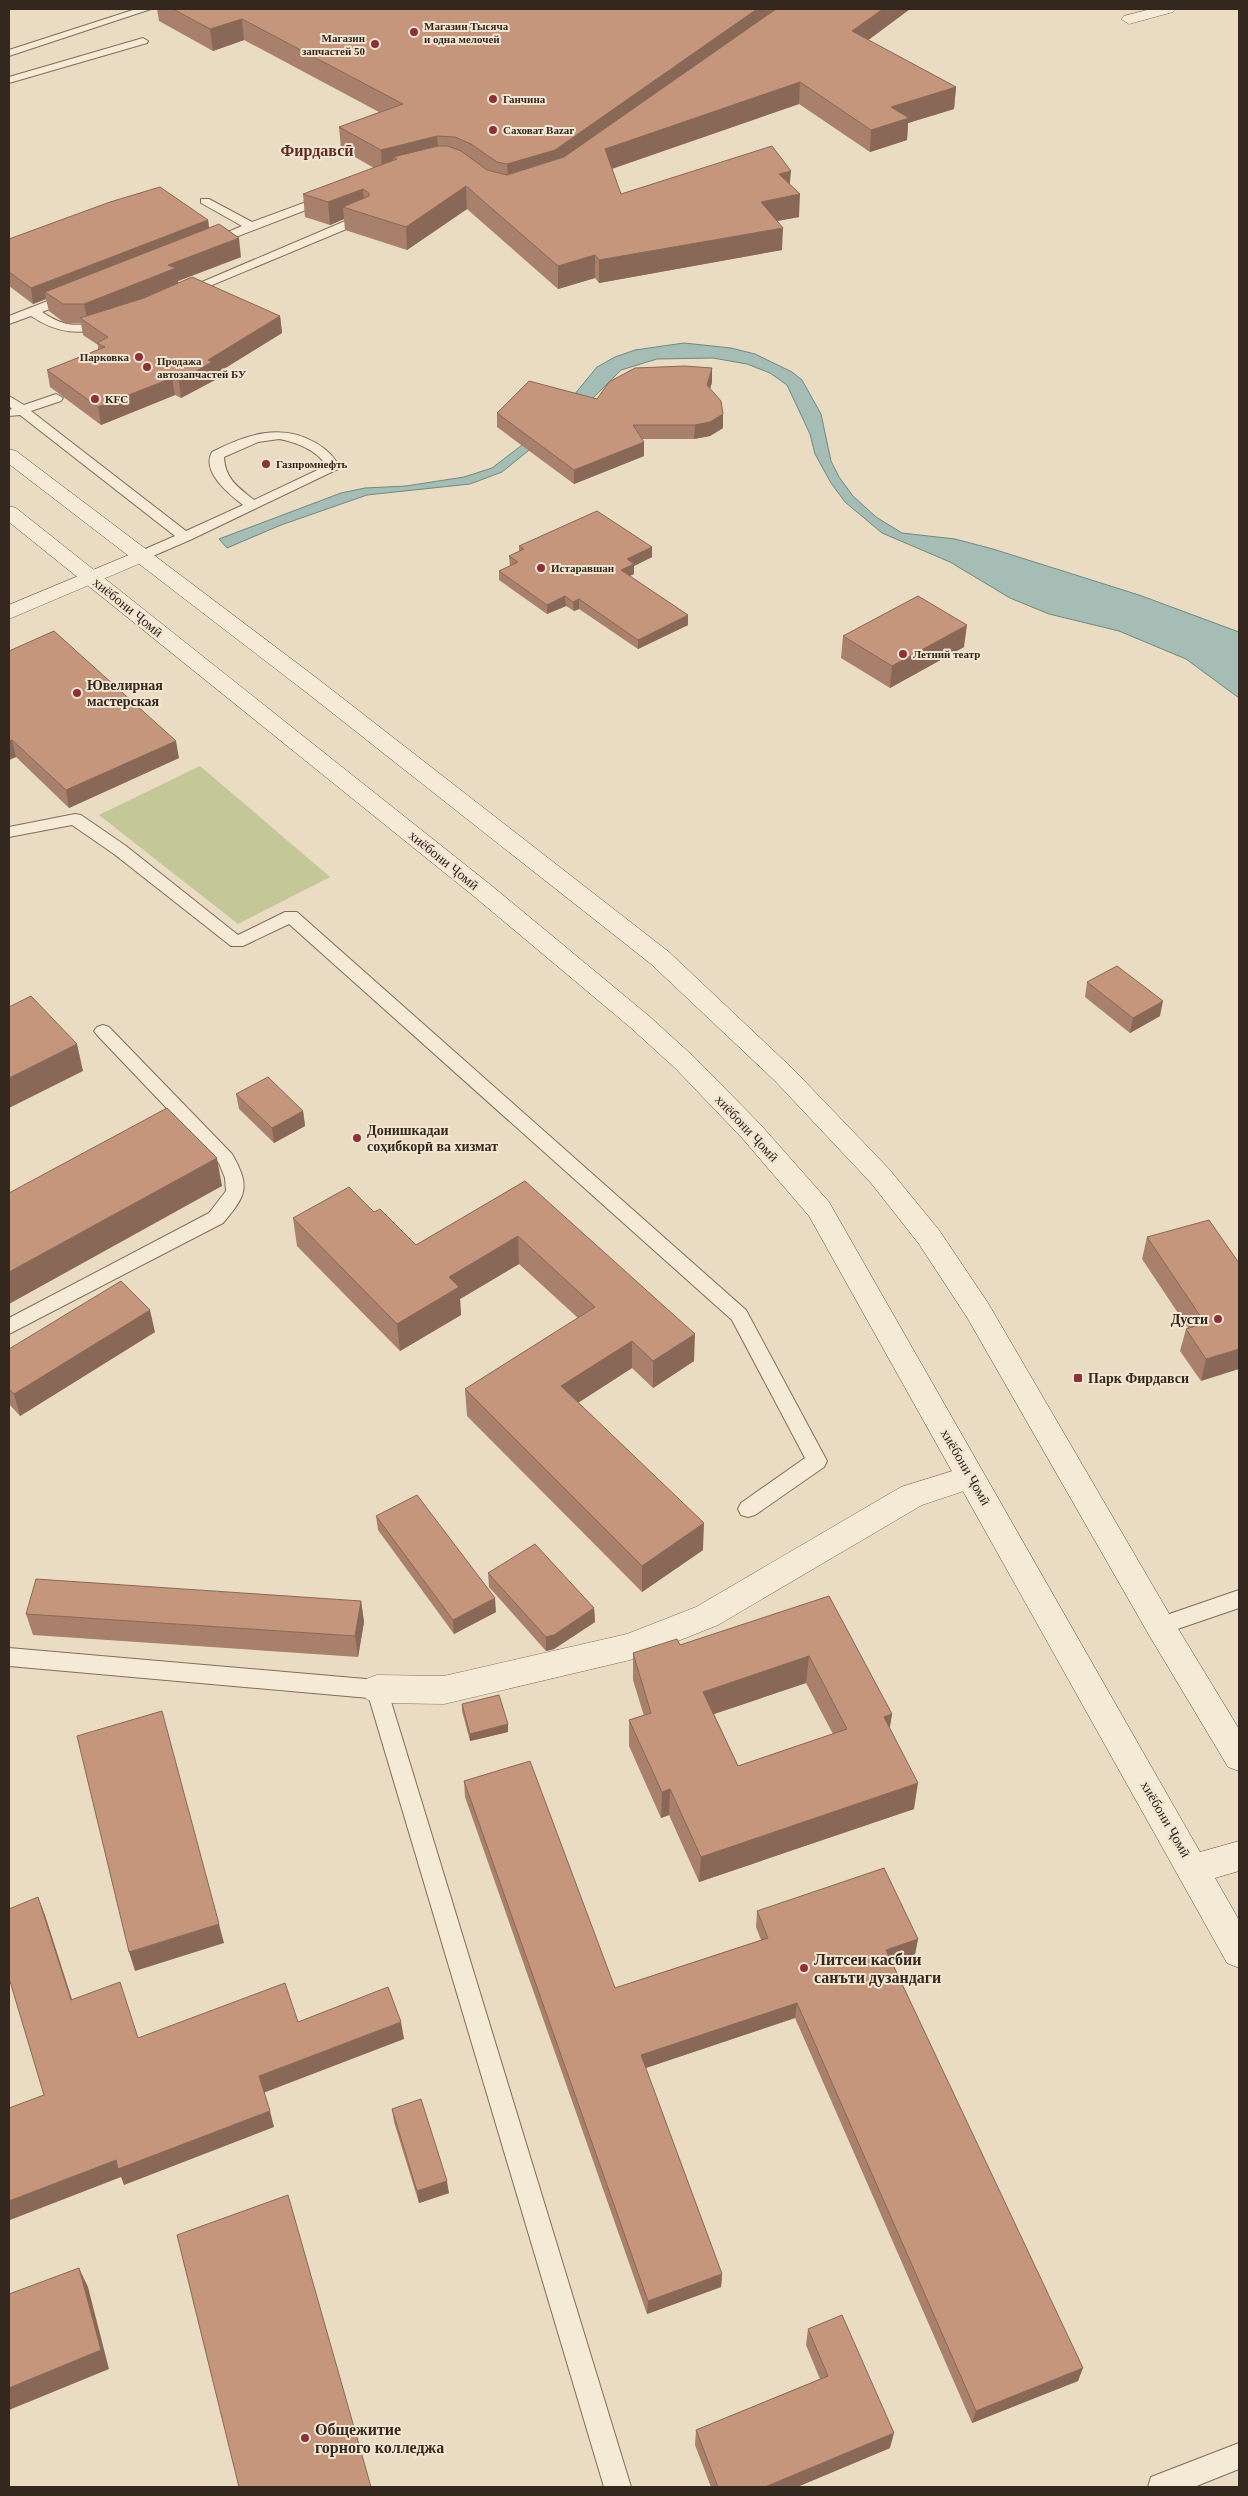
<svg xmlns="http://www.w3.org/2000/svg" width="1248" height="2496" font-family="Georgia,serif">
<rect width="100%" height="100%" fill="#eadcc3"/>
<path fill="#c4c798" d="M200,766L330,877L238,924L99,815Z"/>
<path fill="#a5bdb4" stroke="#6d8a81" d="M684,343L731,348L755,354L792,372L802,380L821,414L831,461L839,477L853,496L876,517L902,533L955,539L993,549L1139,595L1239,632V698L1186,659L1119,631L1049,614L1010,598L950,562L882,533L845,502L831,483L815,454L810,434L787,385L770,373L747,364L713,358L657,359L621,370L591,400L502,472L470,484L367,495L281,525L227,548L219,539L341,493L365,488L406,486L464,477L492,468L551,423L597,367L615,357L635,350Z"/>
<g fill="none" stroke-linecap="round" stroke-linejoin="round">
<defs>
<path id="lane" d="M136,9H151L9,56V50Z
M143,38L148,41L147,43L9,83V77Z
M328,194L332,196V200L212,246L208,247L202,243L242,226L201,203V199H209L252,222Z
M364,213L370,217L368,220L186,296L182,297L176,293Z
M71,292L75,293L77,296L75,299L42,312C66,328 78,327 105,320L111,324L109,327C79,335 58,334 31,316L9,324V316Z
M56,394L63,398L61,401L31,411L186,531L243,505C229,494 201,472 212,452C245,435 281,422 316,443C326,449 335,457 340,468L190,540L146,559H136L134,556L136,553L175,536L20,415L9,416V410L12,409L9,406V396L24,405ZM279,439C295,442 318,450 326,466L254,500C238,487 225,479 224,457L258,442Z
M75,814L81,815L126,846L238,935L285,912H297L746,1310L827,1461L824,1467L755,1515L748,1517L741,1515L738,1509L741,1503L805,1458L732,1320L289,924L243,946H231L114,854L72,825L9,837V827Z
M103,1025L109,1027L232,1154C251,1187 246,1196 223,1223L9,1334V1318L209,1213L226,1191L225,1178L219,1163L97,1035L94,1031L97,1027Z
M1239,1590V1608L1160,1635L1152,1632L1149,1626L1152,1620Z
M9,1648L377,1680L385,1682L631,2487H604L369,1698L9,1666Z
M1239,2443V2469L1194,2487H1148L1151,2477Z"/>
<path id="street" d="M1151,9H1176L1173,12L1129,24L1121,19L1124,16Z
M141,550L148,552L151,556L148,560L9,619V605Z
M959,1469L970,1473L974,1481L970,1489L922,1505L718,1625L630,1660L444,1704L377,1703L366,1699L361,1689L366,1679L377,1675L444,1676L627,1634L696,1607L901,1487Z"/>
<path id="secondary" d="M9,449L16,451L318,679L669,952L793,1069L889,1169L939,1230L988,1303L1171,1617L1239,1729V1771L1228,1767L1149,1635L968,1319L919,1244L871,1183L775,1081L651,964L302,689L9,464Z
M9,506L16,508L492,886L649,1016L694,1057L760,1124L829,1202L1200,1852L1239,1841V1871L1215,1878L1239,1920V1968L1227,1963L809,1216L742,1138L676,1069L631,1028L476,898L9,522Z"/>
</defs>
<use href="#lane" stroke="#826d5b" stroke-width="2"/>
<use href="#street" stroke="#826d5b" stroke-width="1"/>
<use href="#secondary" stroke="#644f3f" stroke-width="1"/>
<use href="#lane" fill="#f5ead5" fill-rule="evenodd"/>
<use href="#street" fill="#f5ead5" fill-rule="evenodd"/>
<use href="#secondary" fill="#f5ead5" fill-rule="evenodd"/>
</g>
<path fill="#a9806b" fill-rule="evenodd" d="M157,9H910L868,40L956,87L954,109L908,123L907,140L870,152L799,104L612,169L621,194L790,184L799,217L777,221L782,250L599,283L595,278L558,289L467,209L407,250L345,230L344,219L330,225L305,217L303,194L374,168L341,149L339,127L379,112L244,40L213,51L159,21Z
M208,220L209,228L241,257L178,281V283L280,316L282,333L214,375L215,380L181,398L175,395L101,425L50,387L47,370L98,350V345L83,335L81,323L66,324L49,311L46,299L33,304L9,286V239Z
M712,382L710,389L723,414V428L710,436L694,439H642L644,456L574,484L497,427V413Z
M519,546L652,547V557L634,566V574L629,576L688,625L638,649L579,609L574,611L566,606L547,614L499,580V571L510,566L509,556L519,551Z
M843,636L964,647L890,688L841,658Z
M9,651L179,758L69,808L16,757L9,760Z
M1087,982L1160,1016L1130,1033L1085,997Z
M236,1094L303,1111L305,1126L274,1143L239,1109Z
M525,1181L694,1361L653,1388L632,1368L578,1403L703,1550L642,1592L467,1416L465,1389L578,1318L519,1264L460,1299L461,1315L400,1351L297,1246L293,1218L374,1212L416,1245Z
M1147,1237L1239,1263L1201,1381L1180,1351L1186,1329L1188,1328L1142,1259Z
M155,1332L20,1416L9,1404V1349Z
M376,1516L496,1612L454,1634L378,1530Z
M488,1573L594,1608L595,1622L554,1649L546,1651L489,1587Z
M829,1596L892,1714L889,1728L914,1809L699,1882L669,1815L661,1818L629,1746V1720L644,1716L633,1680V1653L680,1645ZM806,1683L833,1734L738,1766L714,1714Z
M361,1601L364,1622L358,1657L33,1635L26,1614Z
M462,1704L508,1724V1732L470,1741L462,1711Z
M464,1781L615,1988L761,1940L756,1927L757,1911L918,1939L915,1954L892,1962L1078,2381L972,2423L795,2018L645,2068L722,2274L721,2287L647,2314L465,1797Z
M392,2109L449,2193L419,2203L394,2122Z
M808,2329L890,2448L797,2487H711L695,2445L696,2430L820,2379L806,2345Z"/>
<path fill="#8a6857" d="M757,9H786L555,172L508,186L507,164Z
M883,9H910L851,53L852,31Z
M242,19L244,40L213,51L210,29Z
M800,82L799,104L605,171V149Z
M956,87L954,109L908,123L907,140L870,152L871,130L891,107Z
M437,136L439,158L397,159L393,157L394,170L382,173L381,150Z
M791,171L789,193L779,174Z
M466,186L467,209L407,250L406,227Z
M363,189L365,211L343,207L344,219L330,225L328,202Z
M800,194L799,217L760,224L761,202Z
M208,220L210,236L45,292L46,299L33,304L31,288Z
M783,228L782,250L599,283V260Z
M239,238L241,257L178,281L179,288L88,323L84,304L168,265Z
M595,255V278L558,289V266Z
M280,316L282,333L214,375L215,380L181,398L179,381L208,360Z
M712,368V382L707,399V385Z
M172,378L175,395L101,425L98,407Z
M723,414V428L710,436L694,439L695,425Z
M644,442V456L574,484V470Z
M652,547V557L634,566V574L621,580V570L627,559Z
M565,596L566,606L547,614V605Z
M579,599V609L574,611L573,602Z
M688,615V625L638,649V640Z
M967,625L964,647L890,688L892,666Z
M12,740L16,757L9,760V741Z
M176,741L179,758L69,808L66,790Z
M1163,1001L1160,1016L1130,1033L1133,1018Z
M77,1044L83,1071L9,1108V1078Z
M303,1111L305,1126L274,1143L272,1128Z
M217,1158L222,1186L9,1304V1272Z
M518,1236L519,1264L460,1299L461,1315L400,1351L397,1324L449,1277Z
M150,1310L155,1332L20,1416L14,1394Z
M695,1334L694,1361L653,1388V1361Z
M632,1341V1368L562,1413L561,1386Z
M1239,1349V1369L1201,1381L1206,1359Z
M704,1523L703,1550L642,1592V1566Z
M495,1598L496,1612L454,1634L453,1620Z
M361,1601L364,1622L358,1657L355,1636Z
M594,1608L595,1622L554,1649L546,1651V1637Z
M809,1656L806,1683L702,1718L703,1692Z
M892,1714L888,1740L884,1717Z
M508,1724V1732L470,1741V1734Z
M918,1783L914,1809L699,1882L701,1857Z
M670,1789L669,1815L661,1818L662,1792Z
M38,1897L45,1915L78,2018L71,2000Z
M219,1924L224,1943L135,1971L129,1952Z
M918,1939L915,1954L884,1965L886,1950Z
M797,2003L795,2018L640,2070L641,2055Z
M401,2022L404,2039L263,2093L259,2076Z
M270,2111L274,2127L124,2185L121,2177L10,2220L9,2218V2201L116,2160Z
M447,2181L449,2193L419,2203L417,2191Z
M79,2268L88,2287L109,2369L9,2410V2388Z
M722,2274L721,2287L647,2314L648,2301Z
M1083,2368L1078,2381L972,2423L976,2411Z
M894,2433L890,2448L797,2487H765Z"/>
<path fill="#c5957c" stroke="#8a6857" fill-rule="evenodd" d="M173,9H757L555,150L507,164L497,162L471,144L455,137L437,136L381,150L339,127L403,104L242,19L210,29Z
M776,9H883L852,31L956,87L891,107L909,118L871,130L800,82L605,149L621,194L772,146L791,171L779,174L800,194L761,202L783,228L599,260L595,255L558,266L466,186L406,227L343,207L369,196V193L363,189L328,202L303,194L397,159L393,157L438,146H448L461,151L487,170L507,175L564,157Z
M160,187L208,220L31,288L9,272V239L110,202Z
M219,224L239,238L168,265L176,268L84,304H63L45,292Z
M192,277L280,316L208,360L212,362L179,381L172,378L98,407L47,370L105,347L97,343L108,337L80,318L144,298Z
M685,366L712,368L707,385L721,401L723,414L710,422L695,425H633L644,442L574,470L497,413L529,381L597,399L609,382L635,368Z
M597,511L652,547L627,559L634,564L621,570L688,615L638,640L579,599L573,602L565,596L547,605L499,571L518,562L509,556L524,549L519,546Z
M918,596L967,625L892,666L843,636Z
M54,631L176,741L66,790L12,740L9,741V651Z
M1117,966L1163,1001L1133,1018L1087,982Z
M31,996L77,1044L9,1078V1007Z
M268,1077L303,1111L272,1128L236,1094Z
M167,1108L217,1158L9,1272V1193Z
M525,1181L695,1334L653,1361L632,1341L561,1386L704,1523L642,1566L465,1389L595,1307L518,1236L449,1277L459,1287L397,1324L293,1218L349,1187L374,1212L380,1209L416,1245Z
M1209,1220L1239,1263V1349L1206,1359L1186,1329L1205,1323L1147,1237Z
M121,1281L150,1310L14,1394L9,1389V1349Z
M417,1495L495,1598L453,1620L376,1516Z
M535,1544L594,1608L554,1635L546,1637L488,1573Z
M36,1579L361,1601L355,1636L26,1614Z
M829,1596L892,1714L884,1717L918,1783L701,1857L670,1789L662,1792L629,1720L651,1713L633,1653L677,1639L680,1645ZM809,1656L847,1729L738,1766L703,1692Z
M499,1695L508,1724L470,1734L462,1704Z
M162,1711L219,1924L129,1952L77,1736Z
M530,1761L615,1988L768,1938L757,1911L884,1868L918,1939L886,1950L1083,2368L976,2411L797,2003L641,2055L722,2274L648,2301L464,1781Z
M38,1897L71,2000L120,1982L138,2038L285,1983L298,2022L388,1987L401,2022L259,2076L270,2111L118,2169L116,2160L9,2201V2108L44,2095L9,1978V1909Z
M421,2099L447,2181L417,2191L392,2109Z
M288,2195L371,2487H239L177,2235Z
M79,2268L101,2350L9,2388V2294Z
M842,2315L894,2433L765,2487H718L696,2430L828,2376L808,2329Z"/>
<g fill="#8c3137" stroke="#f2e6d2" stroke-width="2">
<circle cx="414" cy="32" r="5"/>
<circle cx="375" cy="44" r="5"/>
<circle cx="493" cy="99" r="5"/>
<circle cx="493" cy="130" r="5"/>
<circle cx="139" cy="357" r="5"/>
<circle cx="147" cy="367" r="5"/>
<circle cx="95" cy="399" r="5"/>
<circle cx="266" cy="464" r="5"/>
<circle cx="541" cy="568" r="5"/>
<circle cx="903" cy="654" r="5"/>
<circle cx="77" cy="693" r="5"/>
<circle cx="357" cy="1138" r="5"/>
<circle cx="1218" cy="1319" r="5"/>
<rect x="1073" y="1373" width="10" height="10" rx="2.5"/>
<circle cx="804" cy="1968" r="5"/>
<circle cx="305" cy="2438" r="5"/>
</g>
<g text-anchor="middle" stroke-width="4" stroke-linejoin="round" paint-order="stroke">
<g font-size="11" font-weight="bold" fill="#33271e" stroke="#f2e6d2" text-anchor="start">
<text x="424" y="30">Магазин Тысяча<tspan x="424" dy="13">и одна мелочей</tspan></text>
<text x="365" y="42" text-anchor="end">Магазин<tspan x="365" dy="13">запчастей 50</tspan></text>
<text x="503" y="103">Ганчина</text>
<text x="503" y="134">Саховат Bazar</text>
<text x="129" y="361" text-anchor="end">Парковка</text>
<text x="157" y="365">Продажа<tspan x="157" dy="13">автозапчастей БУ</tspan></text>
<text x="105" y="403">KFC</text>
<text x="276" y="468">Газпромнефть</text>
<text x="551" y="572">Истаравшан</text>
<text x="913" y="658">Летний театр</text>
</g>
<g font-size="14" fill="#33271e" stroke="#f2e6d2">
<text transform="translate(128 607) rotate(39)" y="5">хиёбони Ҷомӣ</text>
<text transform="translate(444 860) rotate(39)" y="5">хиёбони Ҷомӣ</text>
<text transform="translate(747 1128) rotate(47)" y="5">хиёбони Ҷомӣ</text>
<text transform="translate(966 1467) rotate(60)" y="5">хиёбони Ҷомӣ</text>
<text transform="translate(1166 1819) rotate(60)" y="5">хиёбони Ҷомӣ</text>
</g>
<g font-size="14" font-weight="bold" fill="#33271e" stroke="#f2e6d2" text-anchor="start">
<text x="87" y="690">Ювелирная<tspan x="87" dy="16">мастерская</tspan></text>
<text x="367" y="1135">Донишкадаи<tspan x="367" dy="16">соҳибкорӣ ва хизмат</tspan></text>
<text x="1208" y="1324" text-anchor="end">Дусти</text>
<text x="1088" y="1383">Парк Фирдавси</text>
</g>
<g font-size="16" font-weight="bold" fill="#5c2a21" stroke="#f2e6d2">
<text x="317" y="156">Фирдавсӣ</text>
</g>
<g font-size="16" font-weight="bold" fill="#33271e" stroke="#f2e6d2" text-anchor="start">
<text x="814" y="1965">Литсеи касбии<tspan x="814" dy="18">санъти дузандаги</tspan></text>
<text x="315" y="2435">Общежитие<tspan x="315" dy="18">горного колледжа</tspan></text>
</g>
</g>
<rect width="1248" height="2496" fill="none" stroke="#33271e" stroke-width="20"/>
</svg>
